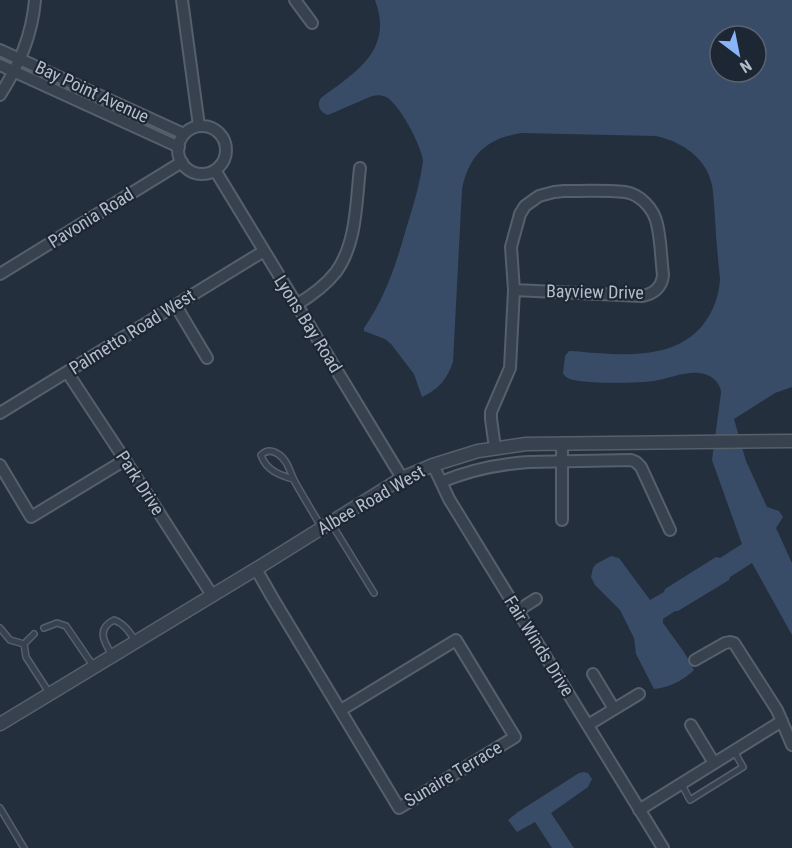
<svg xmlns="http://www.w3.org/2000/svg" width="792" height="848" font-family="'Roboto Condensed',sans-serif">
<rect width="100%" height="100%" fill="#242f3e"/>
<path fill="#394c67" fill-rule="evenodd" d="M375,0H792V387L775,393L734,419L746,461L767,507L779,511L783,517L776,528L792,563V635L752,563L730,577L729,580L678,611H675L663,619V623L684,652L694,670C684,680 668,688 654,689L636,654L634,638L620,610L595,585L591,577L593,568L596,564L611,556L619,558L650,600L664,592L665,589L716,557L720,558L742,544L712,460L721,393C721,388 719,385 716,381C700,364 673,378 654,381C639,383 576,385 566,377C565,376 564,375 563,373L565,356L569,351C579,351 588,353 597,353C633,356 677,356 702,326C713,312 719,297 720,279C718,259 716,238 715,218C714,207 714,196 712,185C706,157 682,142 656,136L522,133C487,138 469,155 462,189L453,362C447,379 439,389 422,397L414,374L391,344L385,339L364,331V328C385,298 396,265 406,229C413,207 420,184 423,161C422,147 399,103 386,97C382,95 377,95 372,96L328,115C320,113 316,104 321,98C356,72 394,50 375,0ZM720,36H756V72H720Z
M584,772L588,773L592,779L588,787L551,813L574,848H552L535,822L517,832L508,820L518,812L579,773Z"/>
<g fill="none" stroke-linecap="round" stroke-linejoin="round">
<defs>
<path id="service" d="M293,479C279,475 266,470 261,455C266,450 272,450 278,454C288,460 290,473 295,482C304,498 313,513 322,528
M331,523L374,593
M0,628L10,640L24,644
M44,628L57,623L66,626L94,667
M34,634L24,644L26,657L50,694
M112,655C104,642 96,629 114,620C125,624 130,633 136,642
M681,783L690,800L743,767L734,751
M0,808L24,848"/>
<path id="minor" d="M182,0L199,126
M295,0L312,23
M0,50L184,134
M0,65L179,147
M0,95C19,65 32,36 35,0
M178 150a24 24 0 1 1 48 0a24 24 0 1 1-48 0Z
M215,170L402,478
M0,274L182,162
M296,305C311,296 325,286 336,272C357,243 356,202 360,168
M176,306L207,358
M67,372L125,460L212,595
M0,413L264,251
M495,448L491,419V412L510,368L514,290L511,247L520,214L525,206L539,196L554,192L564,191C582,191 607,190 625,192C640,194 654,209 657,224C661,240 661,259 663,275C662,287 654,294 642,296L514,290
M0,465L31,517L125,460
M433,465L449,499L663,848
M441,482C470,470 498,464 529,462L631,460L636,462L641,467L670,530
M562,520V443
M256,569L272,597L399,808L515,737L456,640L341,710
M517,611L536,599
M695,660L725,643L730,642L734,643L777,710L792,745
M593,674L614,709
M588,725L639,694
M691,725L714,763
M639,810L782,721"/>
<path id="tertiary" d="M0,724L256,569L402,478L433,465L478,451L526,444L792,441"/>
</defs>
<use href="#service" stroke="#565f6c" stroke-width="8"/>
<use href="#minor" stroke="#565f6c" stroke-width="14"/>
<use href="#tertiary" stroke="#565f6c" stroke-width="15"/>
<use href="#service" stroke="#38414e" stroke-width="5"/>
<use href="#minor" stroke="#38414e" stroke-width="10"/>
<use href="#tertiary" stroke="#38414e" stroke-width="12"/>
</g>
<g text-anchor="middle" stroke-width="4.5" stroke-linejoin="round" paint-order="stroke">
<g font-size="18" fill="#b4bcc9" stroke="#1d2633">
<text transform="translate(92 92) rotate(25)" y="6">Bay Point Avenue</text>
<text transform="translate(91 218) rotate(-32)" y="6">Pavonia Road</text>
<text transform="translate(595 292) rotate(1)" y="6">Bayview Drive</text>
<text transform="translate(308 324) rotate(58)" y="6">Lyons Bay Road</text>
<text transform="translate(132 332) rotate(-32)" y="6">Palmetto Road West</text>
<text transform="translate(140 483) rotate(57)" y="6">Park Drive</text>
<text transform="translate(371 500) rotate(-30)" y="6">Albee Road West</text>
<text transform="translate(539 646) rotate(58)" y="6">Fair Winds Drive</text>
<text transform="translate(453 774) rotate(-31)" y="6">Sunaire Terrace</text>
</g>
</g>
<g transform="translate(738 54) rotate(148)"><circle r="28" fill="#1d2633" stroke="#59626f" stroke-width="1.5"/>
<path d="M0-4.5L10 22L0 15L-10 22Z" fill="#8ab4f8"/>
<text y="-9" font-size="16" font-weight="bold" text-anchor="middle" fill="#b4bcc9">N</text>
</g>
</svg>
